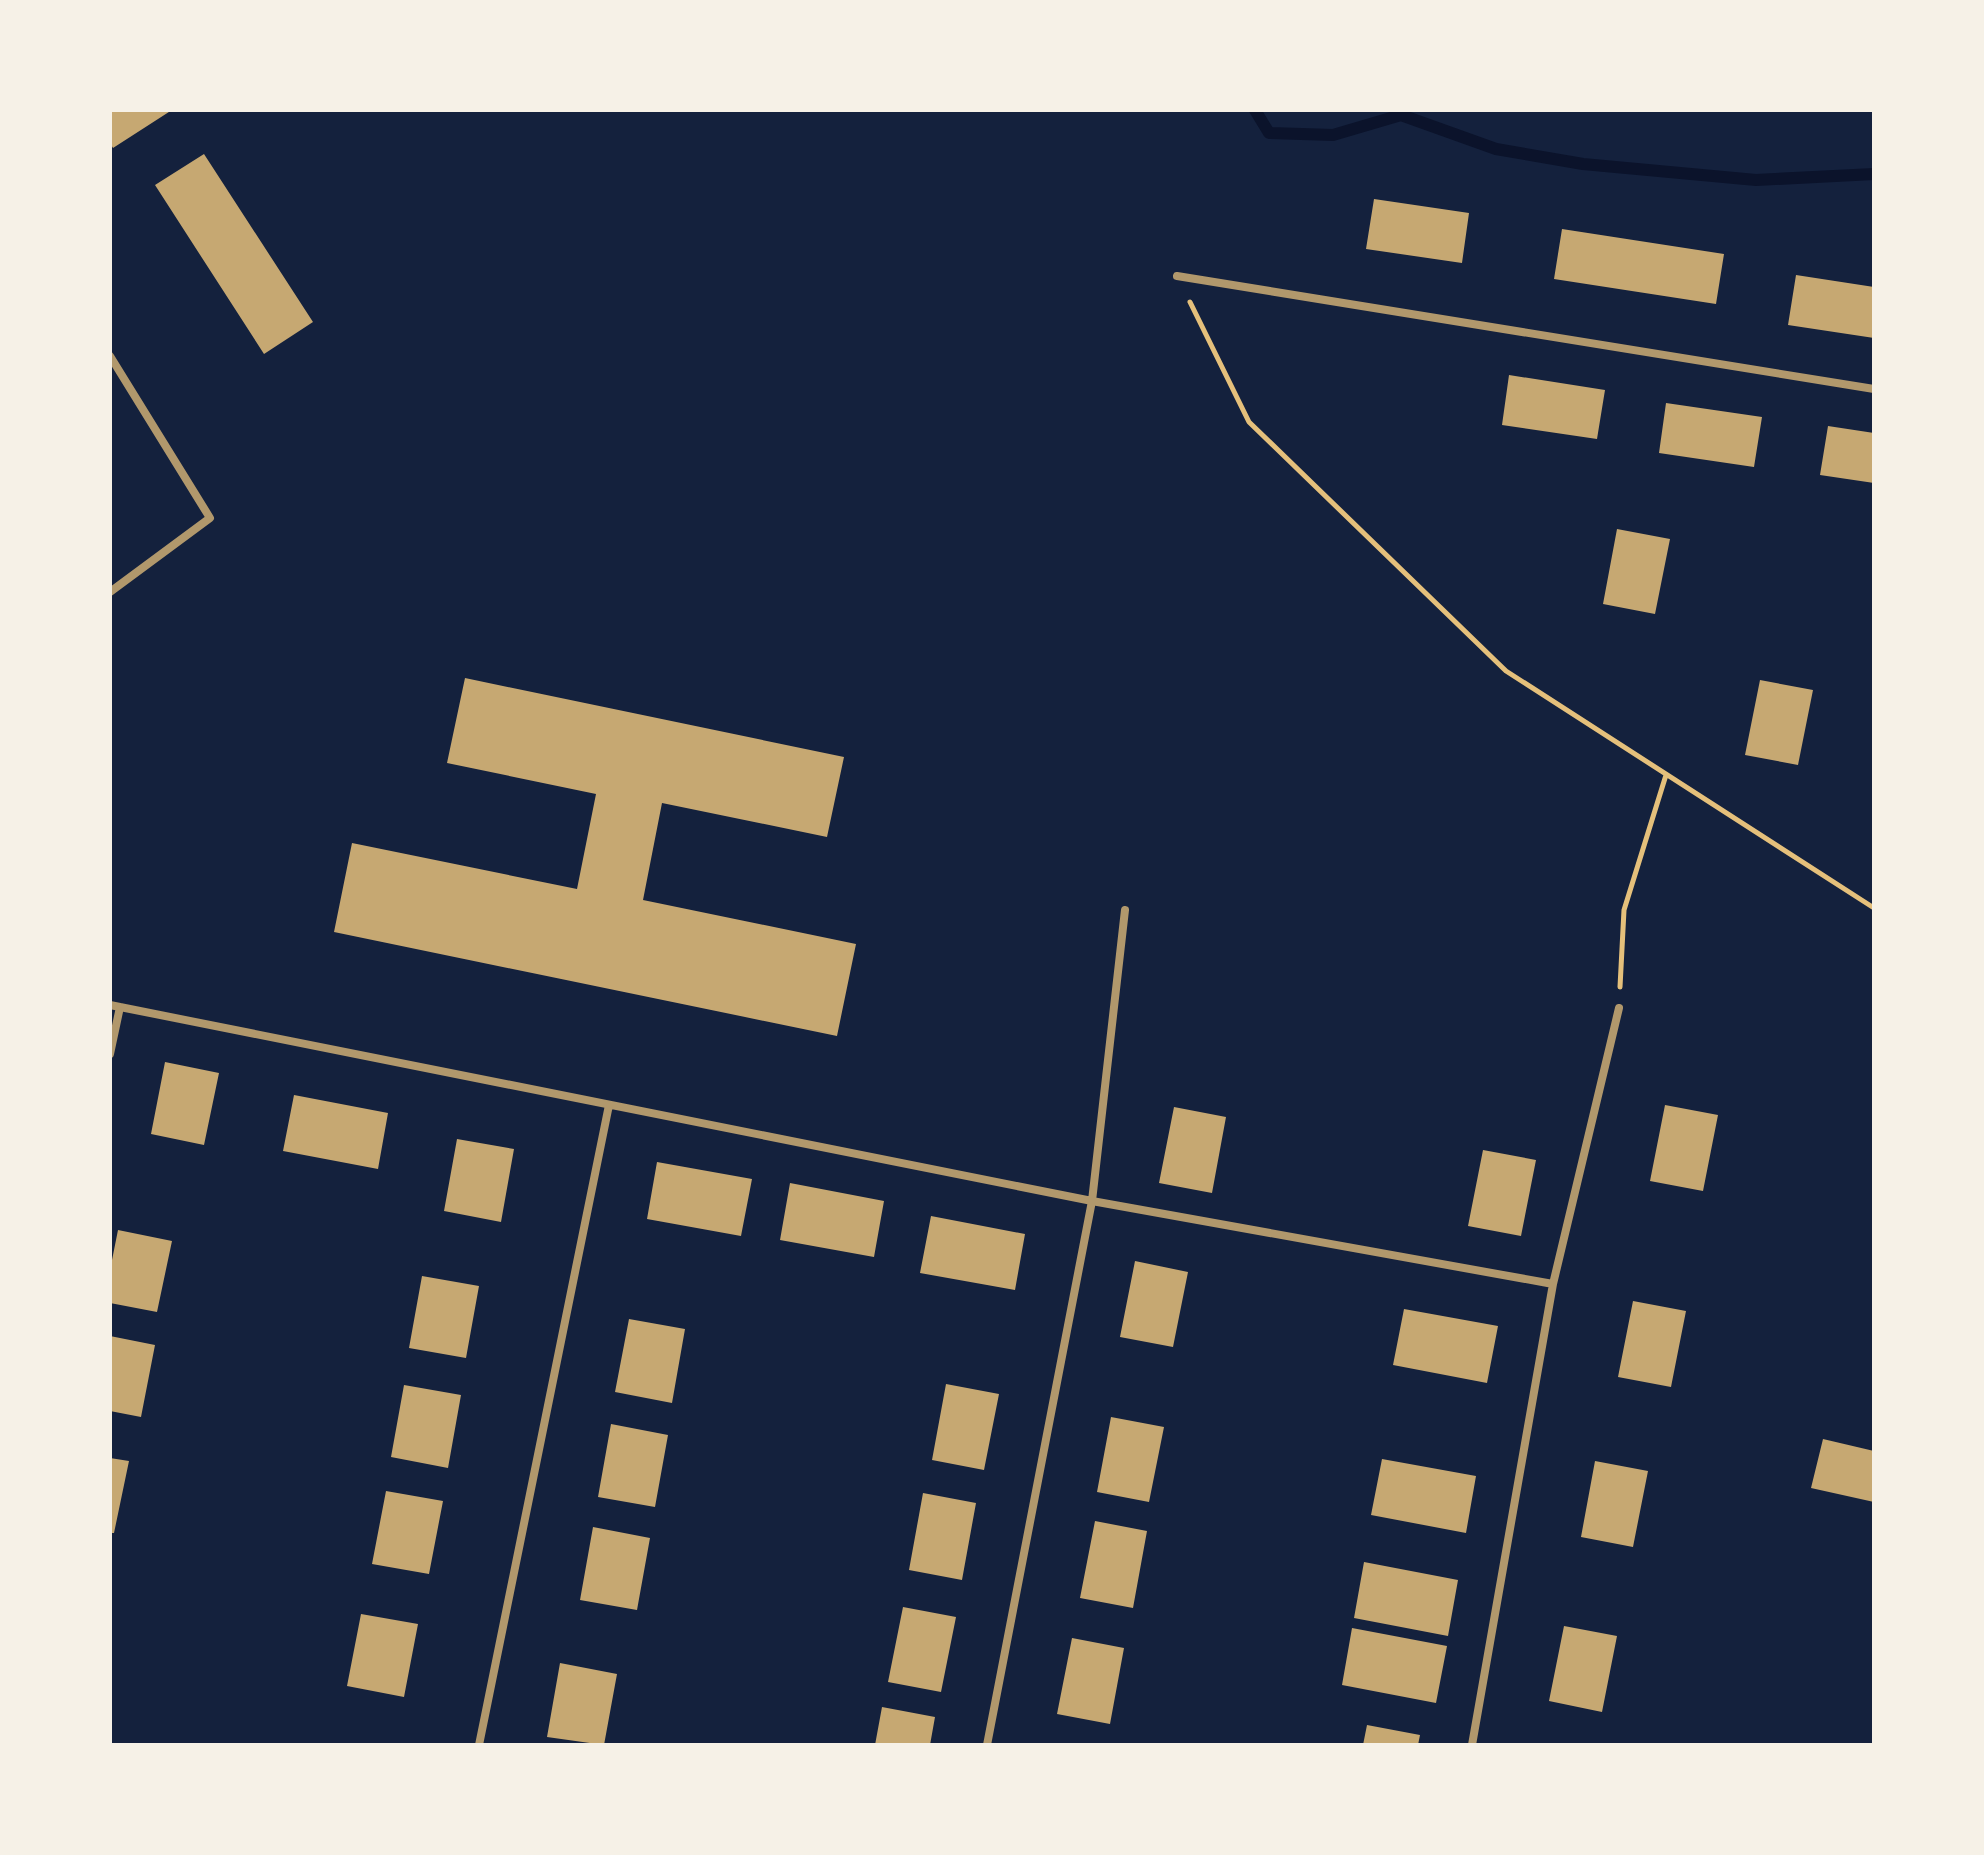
<svg xmlns="http://www.w3.org/2000/svg" width="1984" height="1855" font-family="'DM Sans',sans-serif">
<rect width="100%" height="100%" fill="#14213d"/>
<g fill="none" stroke-linecap="round" stroke-linejoin="round">
<path stroke="#0b132b" stroke-width="12" d="M1255,110L1269,133L1333,135L1401,115L1496,149L1583,164L1756,180L1874,174"/>
</g>
<path fill="#c6a872" d="M110,110H172L113,148L110,143Z
M204,154L313,322L264,354L155,185Z
M1374,199L1469,213L1462,263L1366,249Z
M1562,229L1724,254L1716,304L1554,279Z
M1796,275L1874,287V338L1788,325Z
M1509,375L1605,390L1597,439L1502,425Z
M1666,403L1762,417L1754,467L1659,453Z
M1828,426L1874,433V483L1820,475Z
M1617,529L1670,539L1655,614L1603,604Z
M465,678L844,757L827,837L662,803L643,900L856,944L837,1036L334,932L352,843L577,889L596,794L447,763Z
M1760,680L1813,690L1798,765L1745,755Z
M165,1062L219,1073L204,1145L151,1134Z
M294,1095L388,1113L378,1169L283,1151Z
M1665,1105L1718,1115L1703,1191L1650,1181Z
M1174,1107L1226,1117L1212,1193L1159,1183Z
M457,1139L514,1149L501,1222L444,1211Z
M1483,1150L1536,1160L1521,1236L1468,1226Z
M657,1162L752,1179L741,1236L647,1219Z
M790,1183L884,1201L874,1257L780,1240Z
M931,1216L1025,1234L1015,1290L920,1273Z
M118,1230L172,1241L157,1312L110,1303V1270Z
M1135,1261L1188,1272L1173,1347L1120,1337Z
M422,1276L479,1286L466,1358L409,1348Z
M1633,1301L1686,1311L1671,1387L1618,1377Z
M1404,1309L1498,1326L1487,1383L1393,1365Z
M629,1319L685,1329L672,1403L615,1392Z
M110,1336L155,1345L141,1417L110,1411Z
M946,1384L999,1394L984,1470L932,1460Z
M404,1385L461,1395L448,1468L391,1457Z
M1111,1417L1164,1427L1149,1502L1097,1492Z
M611,1424L668,1435L655,1507L598,1497Z
M1823,1439L1874,1451V1502L1811,1488Z
M110,1458L129,1461L114,1533H110Z
M1382,1459L1476,1476L1466,1533L1371,1515Z
M1595,1461L1648,1471L1633,1547L1581,1537Z
M386,1491L443,1501L429,1574L372,1564Z
M923,1493L976,1503L962,1580L909,1570Z
M1095,1521L1147,1531L1133,1608L1080,1598Z
M593,1527L650,1538L637,1610L580,1600Z
M1364,1562L1458,1580L1448,1636L1354,1618Z
M903,1607L956,1617L941,1692L888,1682Z
M361,1614L418,1624L404,1697L347,1686Z
M1564,1626L1617,1636L1602,1712L1549,1701Z
M1352,1628L1447,1646L1436,1703L1342,1685Z
M1072,1638L1124,1648L1110,1724L1057,1714Z
M560,1663L617,1674L604,1745L547,1737Z
M882,1707L935,1717L930,1745H875Z
M1367,1725L1420,1735L1418,1745H1363Z"/>
<g fill="none" stroke-linecap="round" stroke-linejoin="round">
<path stroke="#e5c07b" stroke-width="5" d="M1190,302L1249,422L1506,671L1874,908
M1620,987L1624,910L1666,775"/>
<path stroke="#b1986c" stroke-width="8" d="M1177,276L1874,389
M110,356L210,518L110,592
M110,1005L1092,1201L1553,1284
M110,1054L120,1007
M479,1745L609,1105
M987,1745L1092,1201L1125,910
M1472,1745L1553,1284L1619,1008"/>
</g>
<rect width="1984" height="1855" fill="none" stroke="#f6f1e7" stroke-width="224"/>
</svg>
